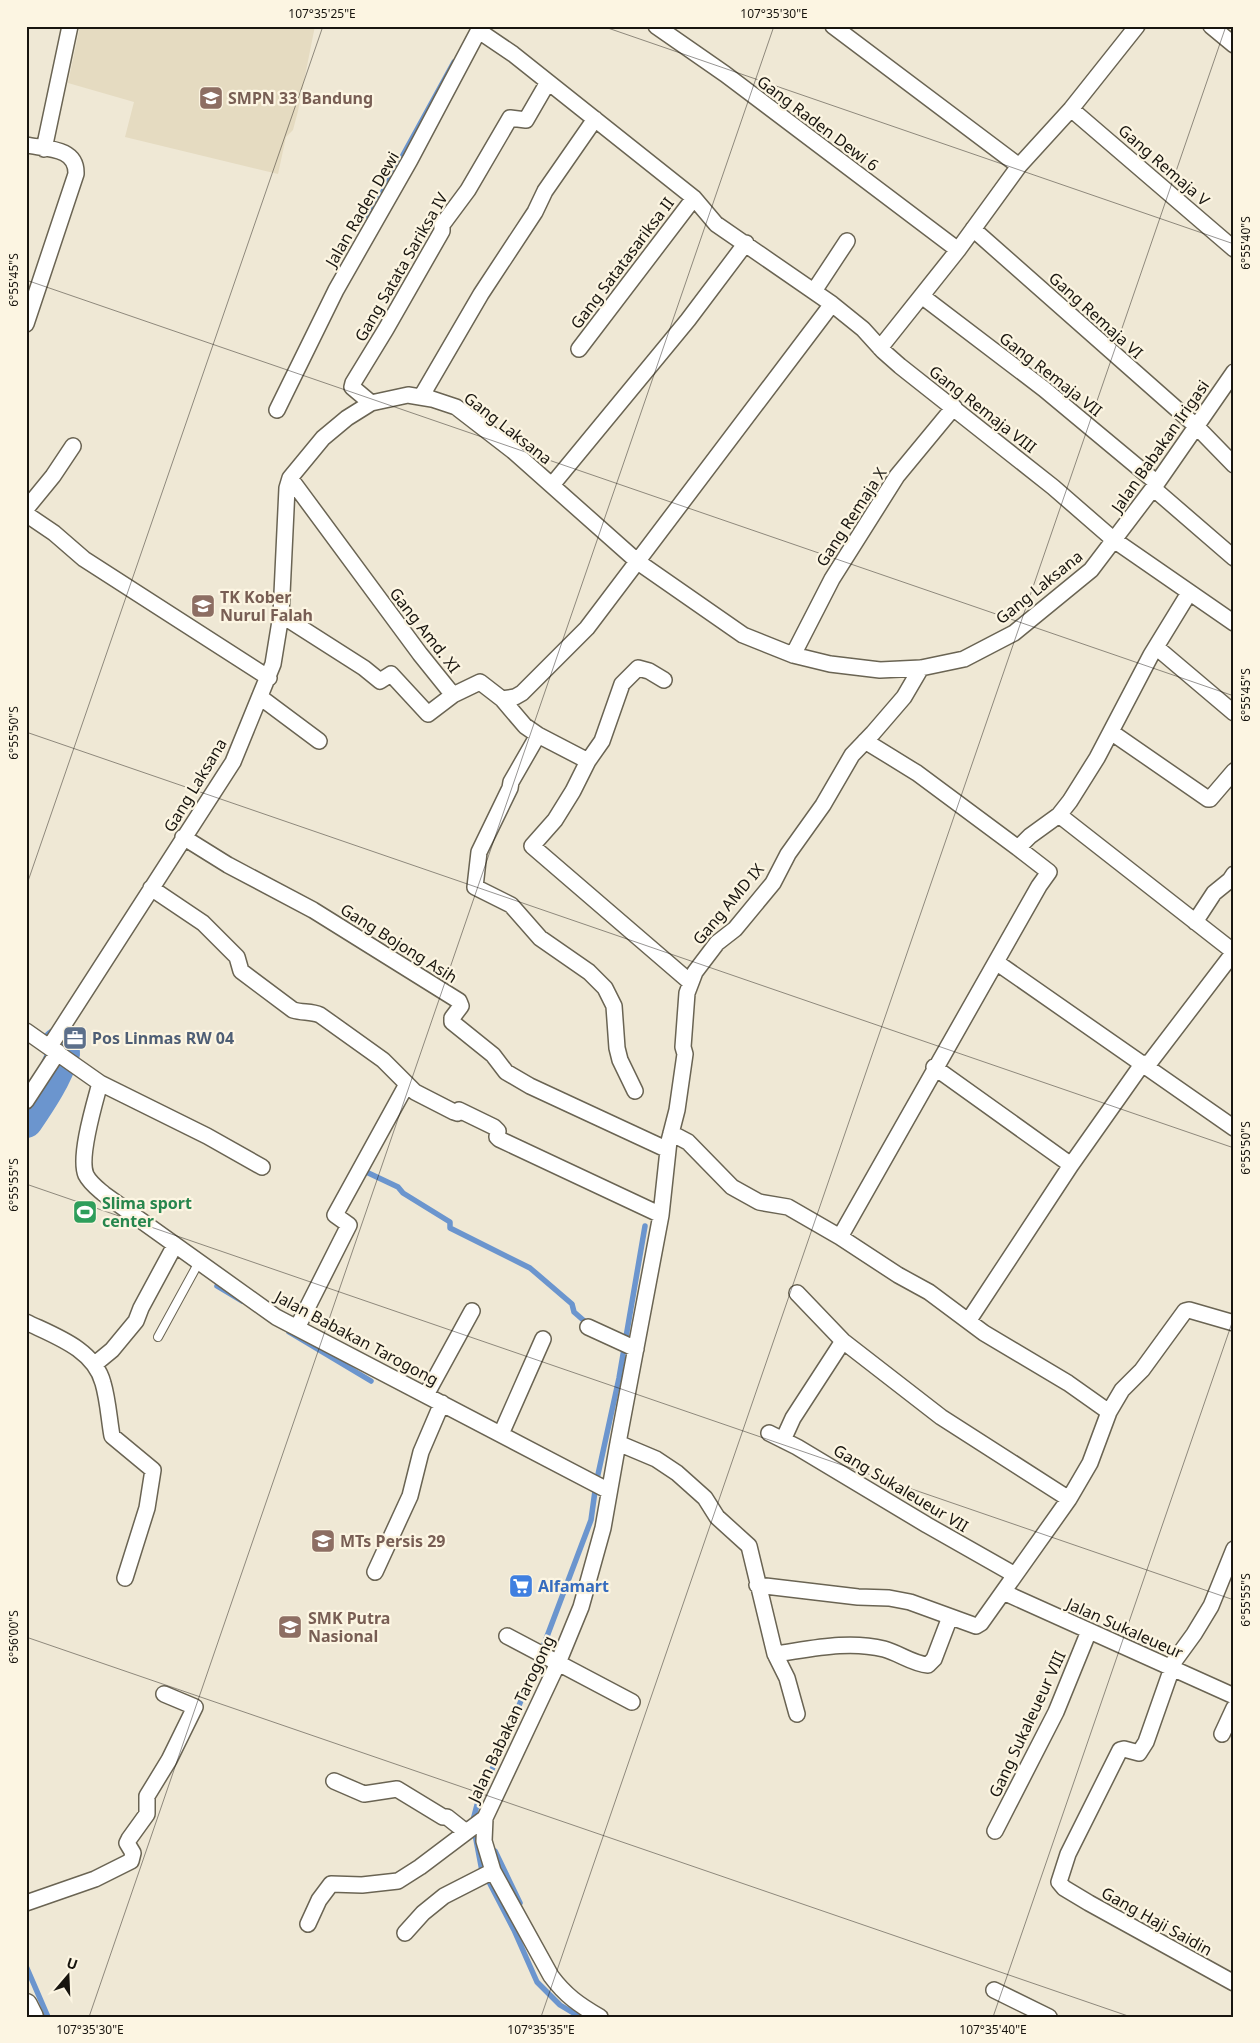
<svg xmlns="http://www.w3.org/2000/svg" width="1260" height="2043" font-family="'Noto Sans',sans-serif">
<rect width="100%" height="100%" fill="#efe8d5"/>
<path fill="#e5dbc1" d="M80,26H315L298,111L293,130L286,137L278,174L125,137L134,102L68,83Z"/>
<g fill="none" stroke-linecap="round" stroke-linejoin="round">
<path stroke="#6b95ce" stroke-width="5.5" d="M369,217L454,62
M362,1170L398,1187L403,1193L450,1222V1228L530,1268L572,1304L574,1312L590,1326
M217,1286L242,1301
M289,1332L371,1381
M597,1479L619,1378L645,1226
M543,1647L591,1520L595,1491
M472,1824L477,1805L539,1658
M474,1829L482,1871
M495,1851L520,1903
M487,1878L514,1930L537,1982L560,2005L580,2017
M26,1966L48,2017"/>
<path stroke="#6b95ce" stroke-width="34" d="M26,1121C41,1099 55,1078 63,1053L58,1044"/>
<defs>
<path id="service" d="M158,1337L199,1262"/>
<path id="minor" d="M656,26L725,74L958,250
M833,26L1019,166
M1211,26L1234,45
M479,31L513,54L694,198L716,224L832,304L863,329L883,351L900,366L1053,487L1114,540L1234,623
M1071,109L1234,249
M26,145C46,149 77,147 76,174L26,324
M44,149L70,26
M973,229L1196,426L1234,465
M814,291L847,241
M922,295L927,300L1044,389L1157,483
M880,348L958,250L1019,166L1071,109L1137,26
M579,349L694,198
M421,397L481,294L535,212L545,191L595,119
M371,403L352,387L353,383L386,329L442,231V225L468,190L510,118L526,120L548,82
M277,410L336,290L410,160L481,26
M290,478L420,654L453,695L480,682L502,699L515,697L522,693L587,628L832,304
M552,485L688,320L746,243
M1153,488L1234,558
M26,509L53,476L73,446
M26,514L54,533L84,559L269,678
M281,615L364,668L380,681L391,674L428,714L453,695
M1156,647L1234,713
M793,655L832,579L897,476L954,407
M664,680L649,671L638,668L622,684L602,741L588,761L573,791L555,820L532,846L690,982
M260,697L319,741
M502,699L525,726L538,735L588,761
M1111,732L1208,799H1210L1234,771
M538,735L511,782L510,788L479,852L475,887L511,905L540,938L589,972L605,988L614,1006L617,1048L620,1060L635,1091
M865,741L917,773L1018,848L1030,836L1059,815L1070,801L1097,758L1151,655L1189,593
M1059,815L1234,952
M183,837L228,865L313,910L459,1001L461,1006L452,1018V1022L493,1055L506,1072L530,1086L668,1150
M151,888L203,923L237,957L241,971L293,1010C303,1013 311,1011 320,1015L383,1060L415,1092L454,1112L457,1113L459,1110L494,1127L498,1131L497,1137L499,1139L661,1215
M1195,922L1214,893L1230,880L1234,874
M996,962L1234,1128
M26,1031L100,1083C95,1102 78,1157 86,1175C90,1183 97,1188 104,1194L276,1317L609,1491
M50,1046L233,762L273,664L281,615L287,488L290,478L323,438L347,418L371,403L408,395L432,399L456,407L513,451L638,562L743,635L793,655L830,664L880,670L921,668L964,659L1014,633L1091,570L1157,483L1234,372
M1147,1066L1234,952
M934,1067L1071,1165
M100,1083L207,1136L262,1167
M26,1101L58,1052
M671,1133L688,1142L732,1187L759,1202L788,1207L840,1237L898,1275L929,1292L984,1333L1068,1383L1109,1412
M840,1237L1039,886L1049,872L1018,848
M797,1293L843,1341L941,1417L1069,1499
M969,1320L1071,1165L1143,1063
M26,1322C55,1336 94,1349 103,1383C108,1400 109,1419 112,1436L153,1470L147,1508L125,1578
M588,1327L636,1349
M297,1328L349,1225L335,1215L407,1084
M95,1364L112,1350L136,1321L141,1308L175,1245
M426,1395L472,1311
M769,1433L797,1447L927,1525L1015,1575
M501,1434L543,1339
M783,1440L793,1418L843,1341
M618,1443L656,1459L677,1473L705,1498L717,1517L749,1546L775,1654L787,1678L797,1714
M375,1572L410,1496L421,1452L442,1403
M757,1585L858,1597L889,1598L910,1602L976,1626L981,1623L1069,1499L1090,1463L1109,1412L1122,1390L1142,1370L1185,1311L1189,1310L1234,1323
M1003,1592L1234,1696
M507,1636L632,1702
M775,1654C811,1649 848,1640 884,1649C899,1653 913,1664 928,1665L934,1659L950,1617
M1170,1667L1194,1634L1211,1606L1234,1549
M1172,1668L1146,1742L1139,1753L1124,1749L1120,1750L1068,1854L1059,1882L1064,1888L1089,1903L1234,1983
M1222,1734L1234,1708
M334,1781L364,1794L397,1789L443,1817H447L466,1832
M995,1831L1056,1712L1089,1631
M26,1903L95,1879L131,1861L133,1853L127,1843L129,1839L147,1814V1796L169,1760L195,1707L164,1694
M308,1924L319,1900L331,1884L362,1885L398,1881L420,1867L485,1818
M405,1933L423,1913L444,1896L493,1871
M994,1990L1049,2017
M600,2017C579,2005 565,1995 551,1976L493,1871L484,1841L485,1818L558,1663L581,1607L603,1528L618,1443L661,1215L669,1141L677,1110L685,1054L683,1047L687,993L695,972L717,943L735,929L773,883L788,854L823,805L852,755L873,733L904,697L921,668"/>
<path id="primary" d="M26,2005L32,2017"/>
</defs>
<use href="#service" stroke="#6a6453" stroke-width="10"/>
<use href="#minor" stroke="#6a6453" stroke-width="18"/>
<use href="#primary" stroke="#6a6453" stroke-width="25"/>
<use href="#service" stroke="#fff" stroke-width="8"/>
<use href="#minor" stroke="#fff" stroke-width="15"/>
<use href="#primary" stroke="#fff" stroke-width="22"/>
</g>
<path fill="none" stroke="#18150f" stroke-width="1" stroke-opacity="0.45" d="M602,26L1234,244M26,280L1234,696M26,732L1234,1148M26,887L323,26M26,1184L1234,1600M26,1637L1131,2017M89,2017L774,26M541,2017L1226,26M993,2017L1234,1317"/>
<defs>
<symbol id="school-square" viewBox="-11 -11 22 22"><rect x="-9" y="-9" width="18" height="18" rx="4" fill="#8d6e63" stroke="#fcf5e2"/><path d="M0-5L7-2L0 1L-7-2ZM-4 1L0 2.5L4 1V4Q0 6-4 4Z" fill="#fff"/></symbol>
<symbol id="office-square" viewBox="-11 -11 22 22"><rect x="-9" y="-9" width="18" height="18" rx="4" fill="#5c6f8a" stroke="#fcf5e2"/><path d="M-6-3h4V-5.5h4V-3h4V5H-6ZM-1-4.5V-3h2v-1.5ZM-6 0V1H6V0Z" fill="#fff"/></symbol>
<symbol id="stadium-square" viewBox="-11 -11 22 22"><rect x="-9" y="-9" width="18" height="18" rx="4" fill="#2e9e5b" stroke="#fcf5e2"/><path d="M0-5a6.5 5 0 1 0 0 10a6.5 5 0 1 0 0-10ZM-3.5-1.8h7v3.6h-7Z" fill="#fff"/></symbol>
<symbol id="supermarket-square" viewBox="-11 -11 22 22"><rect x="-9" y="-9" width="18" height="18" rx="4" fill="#3f7fe0" stroke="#fcf5e2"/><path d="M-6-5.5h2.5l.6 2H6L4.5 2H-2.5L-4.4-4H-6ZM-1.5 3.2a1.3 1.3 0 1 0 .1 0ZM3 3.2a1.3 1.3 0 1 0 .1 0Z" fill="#fff"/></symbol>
</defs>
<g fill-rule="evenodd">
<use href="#school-square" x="197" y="84" width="28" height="28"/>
<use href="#school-square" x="189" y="592" width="28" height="28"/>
<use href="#office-square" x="61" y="1024" width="28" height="28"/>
<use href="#stadium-square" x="71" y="1198" width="28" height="28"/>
<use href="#school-square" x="309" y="1527" width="28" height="28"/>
<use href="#supermarket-square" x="507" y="1572" width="28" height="28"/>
<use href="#school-square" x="276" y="1613" width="28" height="28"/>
</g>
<g text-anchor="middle" stroke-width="4.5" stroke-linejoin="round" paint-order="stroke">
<g font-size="16" font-weight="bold" fill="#785e54" stroke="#fcf5e2" text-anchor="start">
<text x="228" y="104">SMPN 33 Bandung</text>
<text x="220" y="603">TK Kober<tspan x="220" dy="18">Nurul Falah</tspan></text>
<text x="340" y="1547">MTs Persis 29</text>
<text x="308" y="1624">SMK Putra<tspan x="308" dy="18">Nasional</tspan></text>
</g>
<g font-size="16" fill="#18150f" stroke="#fcf5e2">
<text transform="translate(818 123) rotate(37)" y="6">Gang Raden Dewi 6</text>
<text transform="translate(1164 165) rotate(41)" y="6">Gang Remaja V</text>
<text transform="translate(362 209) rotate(-60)" y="6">Jalan Raden Dewi</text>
<text transform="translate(622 263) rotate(-53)" y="6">Gang Satatasariksa II</text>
<text transform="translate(401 267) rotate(-60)" y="6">Gang Satata Sariksa IV</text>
<text transform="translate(1096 315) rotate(42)" y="6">Gang Remaja VI</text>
<text transform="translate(1051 374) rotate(38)" y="6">Gang Remaja VII</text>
<text transform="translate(983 409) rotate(38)" y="6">Gang Remaja VIII</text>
<text transform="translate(508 428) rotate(38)" y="6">Gang Laksana</text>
<text transform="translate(1160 446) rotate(-55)" y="6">Jalan Babakan Irigasi</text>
<text transform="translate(851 517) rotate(-57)" y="6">Gang Remaja X</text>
<text transform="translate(1039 587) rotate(-39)" y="6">Gang Laksana</text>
<text transform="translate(425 630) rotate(52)" y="6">Gang Amd. XI</text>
<text transform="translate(195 785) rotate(-59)" y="6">Gang Laksana</text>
<text transform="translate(728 904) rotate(-50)" y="6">Gang AMD IX</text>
<text transform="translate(399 943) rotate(32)" y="6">Gang Bojong Asih</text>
<text transform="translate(357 1338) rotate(28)" y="6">Jalan Babakan Tarogong</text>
<text transform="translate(901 1488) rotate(31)" y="6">Gang Sukaleueur VII</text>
<text transform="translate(1125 1628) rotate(24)" y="6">Jalan Sukaleueur</text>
<text transform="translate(511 1719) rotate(-65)" y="6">Jalan Babakan Tarogong</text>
<text transform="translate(1027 1724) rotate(-65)" y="6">Gang Sukaleueur VIII</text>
<text transform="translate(1157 1921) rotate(29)" y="6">Gang Haji Saidin</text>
</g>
<g font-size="16" font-weight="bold" fill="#4e5e75" stroke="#fcf5e2" text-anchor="start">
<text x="92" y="1044">Pos Linmas RW 04</text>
</g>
<g font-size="16" font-weight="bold" fill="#27864d" stroke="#fcf5e2" text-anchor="start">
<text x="102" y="1209">Slima sport<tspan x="102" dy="18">center</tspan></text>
</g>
<g font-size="16" font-weight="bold" fill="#366cbe" stroke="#fcf5e2" text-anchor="start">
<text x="538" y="1592">Alfamart</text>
</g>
</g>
<rect width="1260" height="2043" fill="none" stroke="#fcf5e2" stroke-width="55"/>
<g transform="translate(68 1976) rotate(19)" stroke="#fcf5e2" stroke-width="4" paint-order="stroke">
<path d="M0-4L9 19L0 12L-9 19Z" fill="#18150f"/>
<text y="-8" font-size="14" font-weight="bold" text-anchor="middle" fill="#18150f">U</text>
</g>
<rect x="28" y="28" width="1204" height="1988" fill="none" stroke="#18150f" stroke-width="2"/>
<g font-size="12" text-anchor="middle" fill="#18150f">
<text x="322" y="18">107°35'25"E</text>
<text x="774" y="18">107°35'30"E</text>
<text transform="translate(1246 243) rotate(-90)" y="4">6°55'40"S</text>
<text transform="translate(14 280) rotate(-90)" y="4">6°55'45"S</text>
<text transform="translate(1246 695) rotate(-90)" y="4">6°55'45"S</text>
<text transform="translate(14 733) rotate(-90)" y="4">6°55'50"S</text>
<text transform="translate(1246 1148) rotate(-90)" y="4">6°55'50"S</text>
<text transform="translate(14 1185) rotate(-90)" y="4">6°55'55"S</text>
<text transform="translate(1246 1600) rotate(-90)" y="4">6°55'55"S</text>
<text transform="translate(14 1637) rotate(-90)" y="4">6°56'00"S</text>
<text x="90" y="2034">107°35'30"E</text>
<text x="541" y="2034">107°35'35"E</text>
<text x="993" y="2034">107°35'40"E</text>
</g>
</svg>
